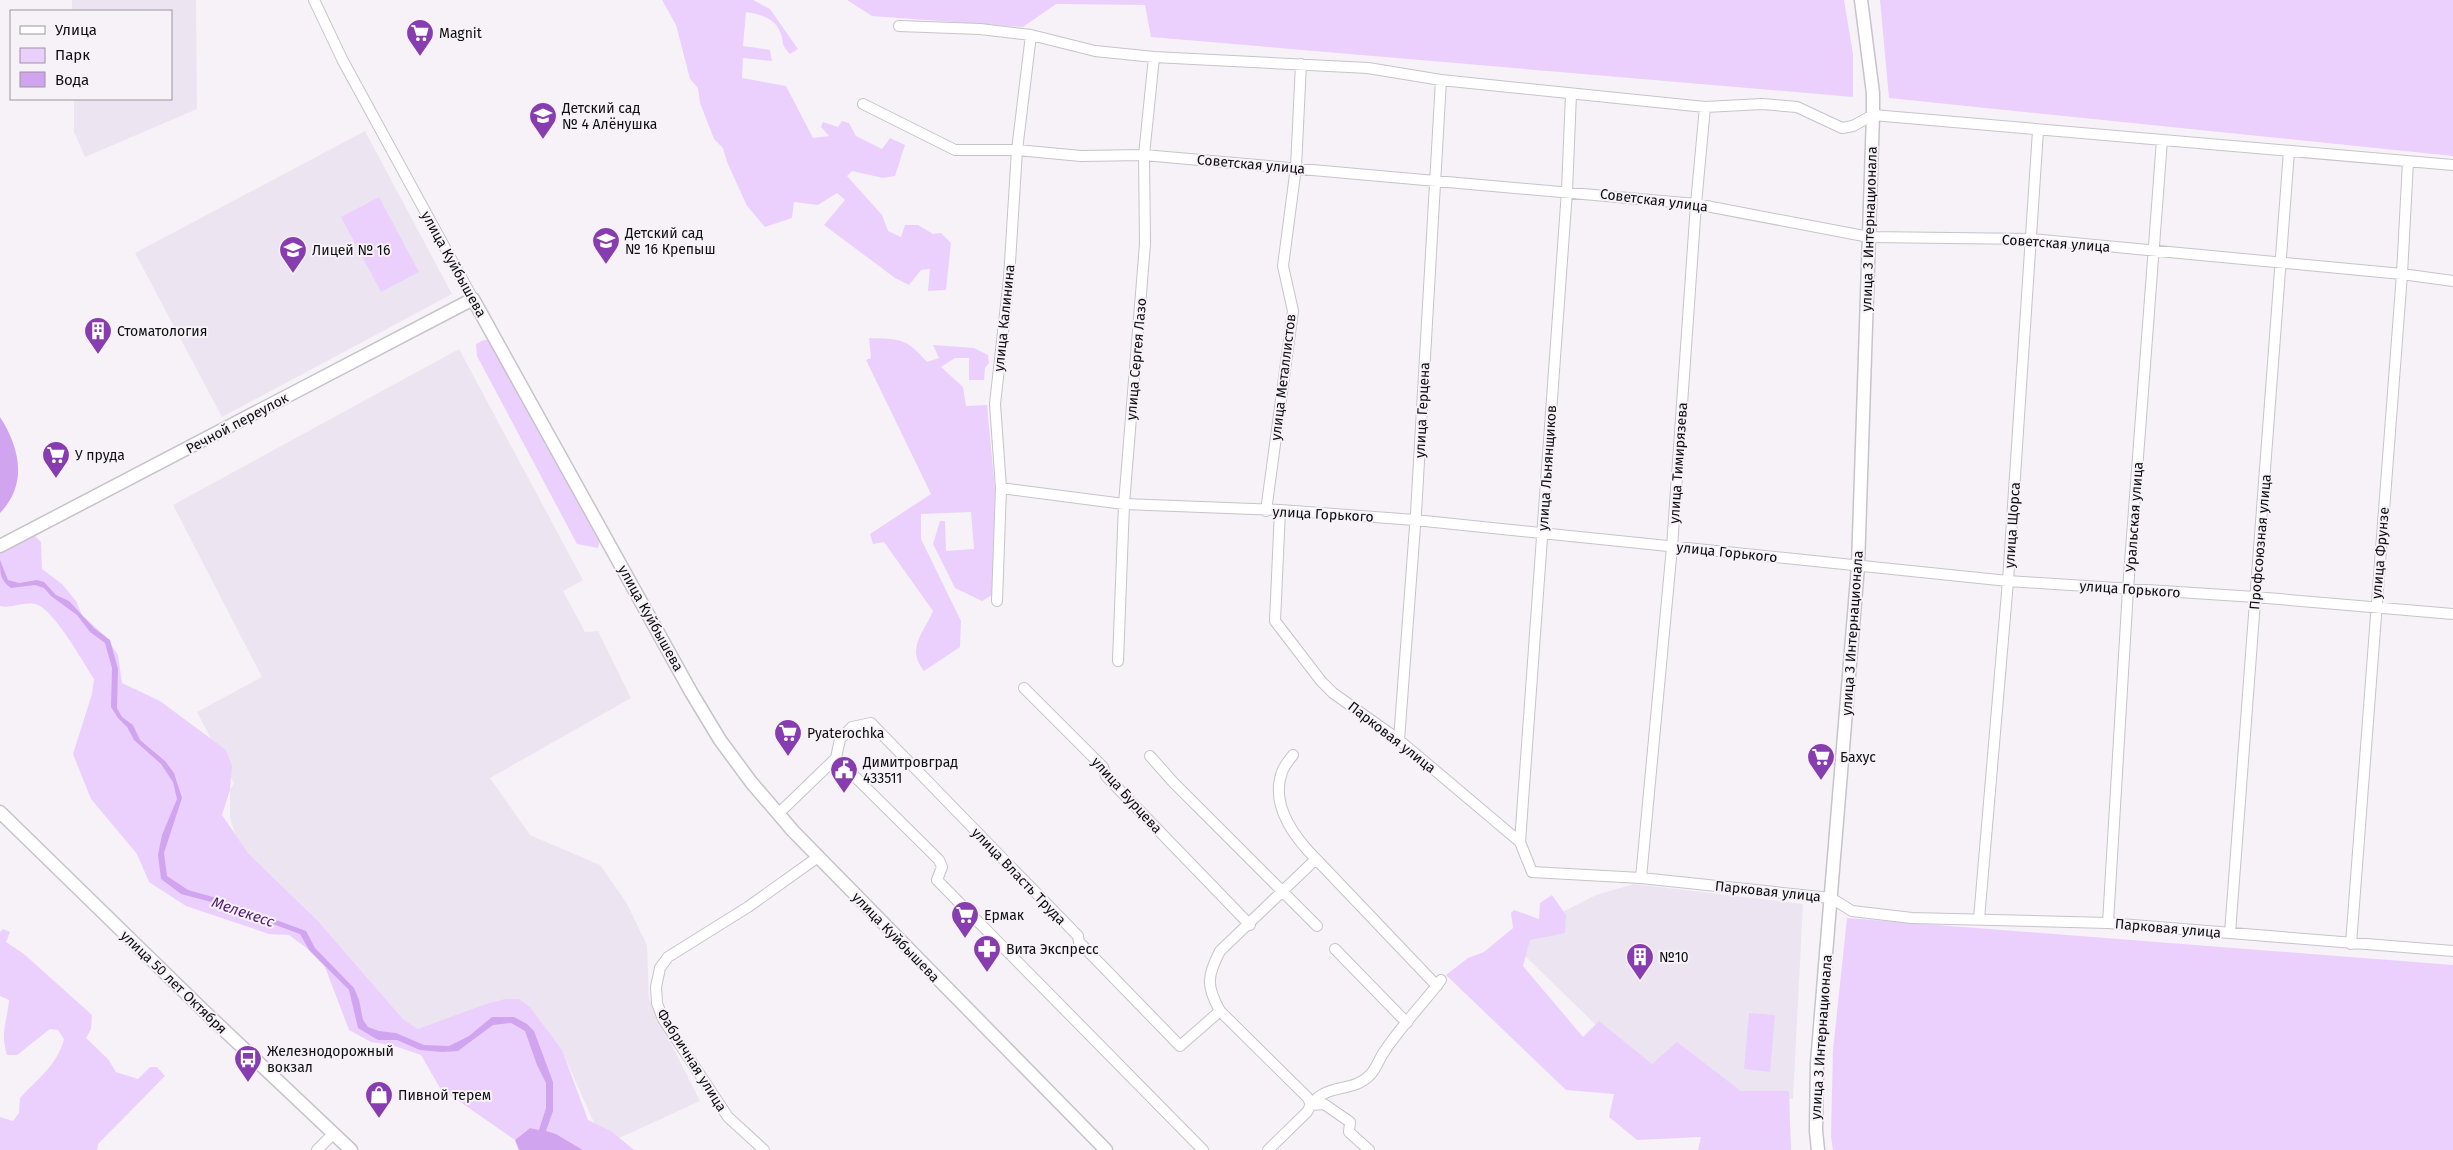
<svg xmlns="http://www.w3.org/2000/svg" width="2453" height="1150" font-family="'Fira Sans',sans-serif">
<rect width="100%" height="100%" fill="#f6f2f8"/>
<path fill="#ece5f1" d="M72,0H196L197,109L85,157L74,132V99H171V11H72Z
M365,131L452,294L222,417L135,253Z
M459,349L583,580L563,591L585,632L598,631L631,698L490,778L530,835L600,865L626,902L647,945L649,1000L700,1101L604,1145L562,1051L552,1038L418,1029L403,1019L318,921L248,853L236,836L230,818V790L234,783L197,712L262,677L173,505Z
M1634,884L1803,904L1793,1099L1734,1098L1648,1076L1515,946L1541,923L1596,895Z"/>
<path fill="#ebd0fe" d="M662,0H753L770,9L798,49L790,54C779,42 785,43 780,32C775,18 759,14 746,12L743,46L770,50L772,61L743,58L742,78L786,86L813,138L829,136L821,127L823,122L838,127L842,121L849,123L856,136L882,149L890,138L905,145L895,176L883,178L852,171L847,176L882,215L888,231L901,237L905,225H918L933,234L941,233L951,243L946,290L928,291L930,269L921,270L909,285L895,278L824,225L845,200L837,193L818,205L794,202L792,218L765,227L747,206L727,162L723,148L714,139L700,103L698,88L690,79L676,25Z
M847,0H1844L1853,54V97L1151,37L1145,5L1056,4L1023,27L872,16Z
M1880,0H2453V156L1889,98Z
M379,197L419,272L381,292L341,217Z
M869,338C901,339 906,338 927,362L939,358L933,345L974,348L988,355L989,363L985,368L984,380H969V358H955L941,367L963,387L966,406L987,405L995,490L992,595L982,601L955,588L933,544L940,521H945L946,551L974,549L971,512L921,514V539L961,621L960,647L924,671C906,648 923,634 933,611L884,542L873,544L870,534L931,494L866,360L871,358Z
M484,340H488L600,539L598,548L577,544L477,356L476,344Z
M35,536L41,542L42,569L62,584L76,601L82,615L105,636L118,655L122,683L160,701L226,750L232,766L230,790L222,815L248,853L318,921L403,1019L418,1029L486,1004L505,999H519L530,1007L562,1050L588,1120L611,1131L634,1150H583L556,1134L530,1128L515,1140L440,1088L421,1055L392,1045L371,1042L349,1030L325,967L309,950L289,935L269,934L186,906L149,882L137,854L91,799L73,754L92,694L94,679C83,662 55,612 38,605C25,600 13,609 0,606V549Z
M1552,895L1566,915L1565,933L1530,940L1523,966L1583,1037L1599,1021L1652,1064L1677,1042L1741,1091H1789L1791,1150H1698L1701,1137L1637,1140L1609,1117L1614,1094L1566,1090L1446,975L1468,958L1484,952L1513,928L1511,913L1514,910L1539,919L1540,903Z
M1847,918L2453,965V1150H1833L1831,1137L1833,1050Z
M3,929L10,932L6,942L24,954L92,1015L91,1029L86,1038L108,1059L116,1072L138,1079L150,1067H157L165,1076L98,1144L97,1150H0V1117L13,1121L19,1113L20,1098C37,1079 57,1066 64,1039L58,1030L50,1029L17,1055H7C0,1033 7,1022 9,1000L0,996V932Z
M1749,1013L1775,1015L1770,1072L1744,1069Z"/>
<path fill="#d1a4ef" d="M0,417C20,448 28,484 0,513Z
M0,560L8,580L19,583L37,580L44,582L56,595L69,601L94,628L110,640L118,669L117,708L122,717L133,725L140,740L165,761L174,773L182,798L164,853L167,876L188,890L220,899L306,931L315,948L354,988L359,1000L363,1020L368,1027L379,1031L396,1033L424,1045L449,1046L469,1036L492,1017H514L527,1024L534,1031L553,1082V1111L546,1131L556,1134L583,1150H519L515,1140L530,1128L539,1130L546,1108V1083L537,1065L525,1031L511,1023L493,1025L458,1051L442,1052L420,1050L397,1040H378L358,1028L349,990L309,950L300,934L219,904L181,894L161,879L158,855L162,835L177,799L173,782L161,764L134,740L127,727L118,718L111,707L112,668L105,643L90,632L77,615L51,596L44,588L35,585L11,588C0,580 0,573 0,560Z"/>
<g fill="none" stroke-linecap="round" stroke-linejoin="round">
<defs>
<path id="minor" d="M314,0L343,61L473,299
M899,26L980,29L1031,35L1095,51L1154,57L1368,68L1441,80L1705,107L1762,104L1797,107L1842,128L1853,126L1873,115L2453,165
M863,104L955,150H1017L1081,156L1144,155L1696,204L1869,237L2031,239L2402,274L2453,281
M1001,488L1124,504L1280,510L1415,520L2008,581L2255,597L2453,614
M1280,510L1275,621L1321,681L1333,693L1399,740L1520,842L1532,872L1641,878L1831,898L1852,911L1912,918L2108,923L2453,951
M1266,511L1293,311L1283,266L1296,167L1301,64
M997,601L1001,488L995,404L1009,278L1017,150L1031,35
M1118,661L1124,504L1145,244L1144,155L1154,57
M1024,688L1103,767L1106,776L1250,925
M1399,740L1416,513L1441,80
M1293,755C1289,760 1284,766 1282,772C1270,805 1294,837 1316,859
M1150,756L1173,782L1317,926
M836,758L939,860L942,867L937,880L1203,1150
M778,814L836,758L840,739L852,727L871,723L1078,936L1079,942L1180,1046L1220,1011L1308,1098L1311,1105L1324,1104L1350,1122L1349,1132L1369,1150
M1520,842L1567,191L1571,94
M1641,878L1672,547L1696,204L1705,107
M1979,919L2008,581L2038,131
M2108,923L2128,589L2162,140
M2230,933L2289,151
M2351,944L2402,274L2408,162
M1335,949L1407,1023
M1220,1011C1206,986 1207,976 1220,951L1316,859L1437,986
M317,1150L333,1134
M764,1150L728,1117L663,1019L657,1003L656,987L660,968L668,957L748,907L818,857
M1268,1150L1307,1112C1322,1080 1351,1095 1370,1075C1376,1069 1379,1059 1384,1052C1401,1026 1423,1004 1441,980"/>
<path id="major" d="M0,546L473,299L691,692L720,740L751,782L793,831L1106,1150
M0,812L205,1012L351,1150
M1818,1150L1816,1131L1817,1063L1858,566L1873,115V93L1861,0"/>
</defs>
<use href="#minor" stroke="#c7c3ca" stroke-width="12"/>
<use href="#major" stroke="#c7c3ca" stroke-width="15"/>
<use href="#minor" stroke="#fff" stroke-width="10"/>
<use href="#major" stroke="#fff" stroke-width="12"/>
</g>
<defs>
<symbol id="supermarket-pin" viewBox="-11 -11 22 30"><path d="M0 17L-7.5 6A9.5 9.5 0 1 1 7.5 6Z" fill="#873daf" stroke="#f6f2f8"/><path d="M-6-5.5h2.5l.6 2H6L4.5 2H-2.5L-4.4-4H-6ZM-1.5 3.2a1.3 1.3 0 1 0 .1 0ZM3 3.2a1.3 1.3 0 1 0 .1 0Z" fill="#fff"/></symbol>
<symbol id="school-pin" viewBox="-11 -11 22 30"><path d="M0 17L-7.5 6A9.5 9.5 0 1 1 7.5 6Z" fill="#873daf" stroke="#f6f2f8"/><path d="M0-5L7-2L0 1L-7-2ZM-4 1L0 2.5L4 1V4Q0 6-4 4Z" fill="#fff"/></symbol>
<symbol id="building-pin" viewBox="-11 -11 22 30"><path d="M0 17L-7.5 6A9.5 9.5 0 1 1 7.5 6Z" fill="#873daf" stroke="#f6f2f8"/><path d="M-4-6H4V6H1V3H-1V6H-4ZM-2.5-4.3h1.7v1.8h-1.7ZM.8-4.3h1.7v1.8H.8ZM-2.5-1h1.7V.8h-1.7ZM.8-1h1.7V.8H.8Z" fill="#fff"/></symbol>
<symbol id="civic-pin" viewBox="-11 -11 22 30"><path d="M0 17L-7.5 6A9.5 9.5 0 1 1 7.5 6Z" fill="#873daf" stroke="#f6f2f8"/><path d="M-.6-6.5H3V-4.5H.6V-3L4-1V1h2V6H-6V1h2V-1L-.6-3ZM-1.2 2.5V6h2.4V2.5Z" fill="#fff"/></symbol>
<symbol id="pharmacy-pin" viewBox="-11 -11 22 30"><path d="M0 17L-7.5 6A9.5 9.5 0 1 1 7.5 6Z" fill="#873daf" stroke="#f6f2f8"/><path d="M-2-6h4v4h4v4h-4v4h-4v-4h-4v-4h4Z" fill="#fff"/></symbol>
<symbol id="bus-pin" viewBox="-11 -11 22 30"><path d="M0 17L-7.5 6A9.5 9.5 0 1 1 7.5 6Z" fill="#873daf" stroke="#f6f2f8"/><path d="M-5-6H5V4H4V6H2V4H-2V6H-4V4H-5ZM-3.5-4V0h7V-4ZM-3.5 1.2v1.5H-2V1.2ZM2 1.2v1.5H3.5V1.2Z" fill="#fff"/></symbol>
<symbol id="shop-pin" viewBox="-11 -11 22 30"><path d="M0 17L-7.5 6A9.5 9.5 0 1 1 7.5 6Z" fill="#873daf" stroke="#f6f2f8"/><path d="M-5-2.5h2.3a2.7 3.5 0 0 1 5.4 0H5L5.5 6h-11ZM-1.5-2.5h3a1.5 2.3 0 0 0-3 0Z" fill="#fff"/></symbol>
</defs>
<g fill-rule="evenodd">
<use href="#supermarket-pin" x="404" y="17" width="32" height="43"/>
<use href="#school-pin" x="527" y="100" width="32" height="43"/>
<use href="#school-pin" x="590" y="225" width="32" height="43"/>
<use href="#school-pin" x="277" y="234" width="32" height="43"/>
<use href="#building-pin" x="82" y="315" width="32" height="43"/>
<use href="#supermarket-pin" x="40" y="439" width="32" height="43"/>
<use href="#supermarket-pin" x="772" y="717" width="32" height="43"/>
<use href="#supermarket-pin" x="1805" y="741" width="32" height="43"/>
<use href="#civic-pin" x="828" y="754" width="32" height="43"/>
<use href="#supermarket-pin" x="949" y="899" width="32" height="43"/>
<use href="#pharmacy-pin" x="971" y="933" width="32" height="43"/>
<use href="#building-pin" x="1624" y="941" width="32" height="43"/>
<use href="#bus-pin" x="232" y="1043" width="32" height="43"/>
<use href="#shop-pin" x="363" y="1079" width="32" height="43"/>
</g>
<g text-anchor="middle" stroke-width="4" stroke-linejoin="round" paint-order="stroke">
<g font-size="14" fill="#0f0d10" stroke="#f6f2f8" text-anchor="start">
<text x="439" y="38">Magnit</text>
<text x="562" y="113">Детский сад<tspan x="562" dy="16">№ 4 Алёнушка</tspan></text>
<text x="625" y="238">Детский сад<tspan x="625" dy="16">№ 16 Крепыш</tspan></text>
<text x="312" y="255">Лицей № 16</text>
<text x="117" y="336">Стоматология</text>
<text x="75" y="460">У пруда</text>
<text x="807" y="738">Pyaterochka</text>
<text x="1840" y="762">Бахус</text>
<text x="863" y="767">Димитровград<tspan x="863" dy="16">433511</tspan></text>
<text x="984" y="920">Ермак</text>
<text x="1006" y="954">Вита Экспресс</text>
<text x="1659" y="962">№10</text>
<text x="267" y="1056">Железнодорожный<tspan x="267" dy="16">вокзал</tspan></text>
<text x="398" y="1100">Пивной терем</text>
</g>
<g font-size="14" fill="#0f0d10" stroke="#f6f2f8">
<text transform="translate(1251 164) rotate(5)" y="5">Советская улица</text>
<text transform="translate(1654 200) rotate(7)" y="5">Советская улица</text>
<text transform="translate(1869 229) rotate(-88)" y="5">улица 3 Интернационала</text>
<text transform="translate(2056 243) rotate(4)" y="5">Советская улица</text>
<text transform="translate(454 264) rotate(61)" y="5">улица Куйбышева</text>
<text transform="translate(1004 318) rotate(-84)" y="5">улица Калинина</text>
<text transform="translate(1136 359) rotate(-85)" y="5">улица Сергея Лазо</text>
<text transform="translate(1283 377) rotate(-83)" y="5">улица Металлистов</text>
<text transform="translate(1422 410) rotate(-87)" y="5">улица Герцена</text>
<text transform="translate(237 423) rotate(-28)" y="5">Речной переулок</text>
<text transform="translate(1678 463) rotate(-86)" y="5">улица Тимирязева</text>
<text transform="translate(1547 468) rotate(-86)" y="5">улица Льнянщиков</text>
<text transform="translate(1323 514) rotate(3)" y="5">улица Горького</text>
<text transform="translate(2134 517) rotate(-86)" y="5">Уральская улица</text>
<text transform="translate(2012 525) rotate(-86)" y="5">улица Щорса</text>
<text transform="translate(2260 542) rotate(-85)" y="5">Профсоюзная улица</text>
<text transform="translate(1727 552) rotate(6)" y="5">улица Горького</text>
<text transform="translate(2380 553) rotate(-85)" y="5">улица Фрунзе</text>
<text transform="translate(2130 589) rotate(4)" y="5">улица Горького</text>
<text transform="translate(651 618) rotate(61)" y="5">улица Куйбышева</text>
<text transform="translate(1852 633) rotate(-86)" y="5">улица 3 Интернационала</text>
<text transform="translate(1392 737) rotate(38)" y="5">Парковая улица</text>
<text transform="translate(1127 795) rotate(48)" y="5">улица Бурцева</text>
<text transform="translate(1019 876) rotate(46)" y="5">улица Власть Труда</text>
<text transform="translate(1768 891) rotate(6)" y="5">Парковая улица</text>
<text transform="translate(2168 928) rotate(5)" y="5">Парковая улица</text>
<text transform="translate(896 937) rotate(46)" y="5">улица Куйбышева</text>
<text transform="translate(174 982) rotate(44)" y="5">улица 50 лет Октября</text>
<text transform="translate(1821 1037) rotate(-86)" y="5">улица 3 Интернационала</text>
<text transform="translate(692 1060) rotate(58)" y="5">Фабричная улица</text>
</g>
<g font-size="15" font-style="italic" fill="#551c73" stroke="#f6f2f8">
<text transform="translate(243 912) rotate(19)" y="5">Мелекесс</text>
</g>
</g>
<rect x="10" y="10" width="162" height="90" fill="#f6f2f8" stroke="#9a969b"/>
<rect x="20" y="26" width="25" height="8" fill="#ffffff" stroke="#9a969b"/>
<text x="55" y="35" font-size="15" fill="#0f0d10">Улица</text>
<rect x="20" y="48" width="25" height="15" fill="#ebd0fe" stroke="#9a969b"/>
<text x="55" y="60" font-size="15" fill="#0f0d10">Парк</text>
<rect x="20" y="72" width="25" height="15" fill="#d1a4ef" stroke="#9a969b"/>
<text x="55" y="85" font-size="15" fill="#0f0d10">Вода</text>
</svg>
